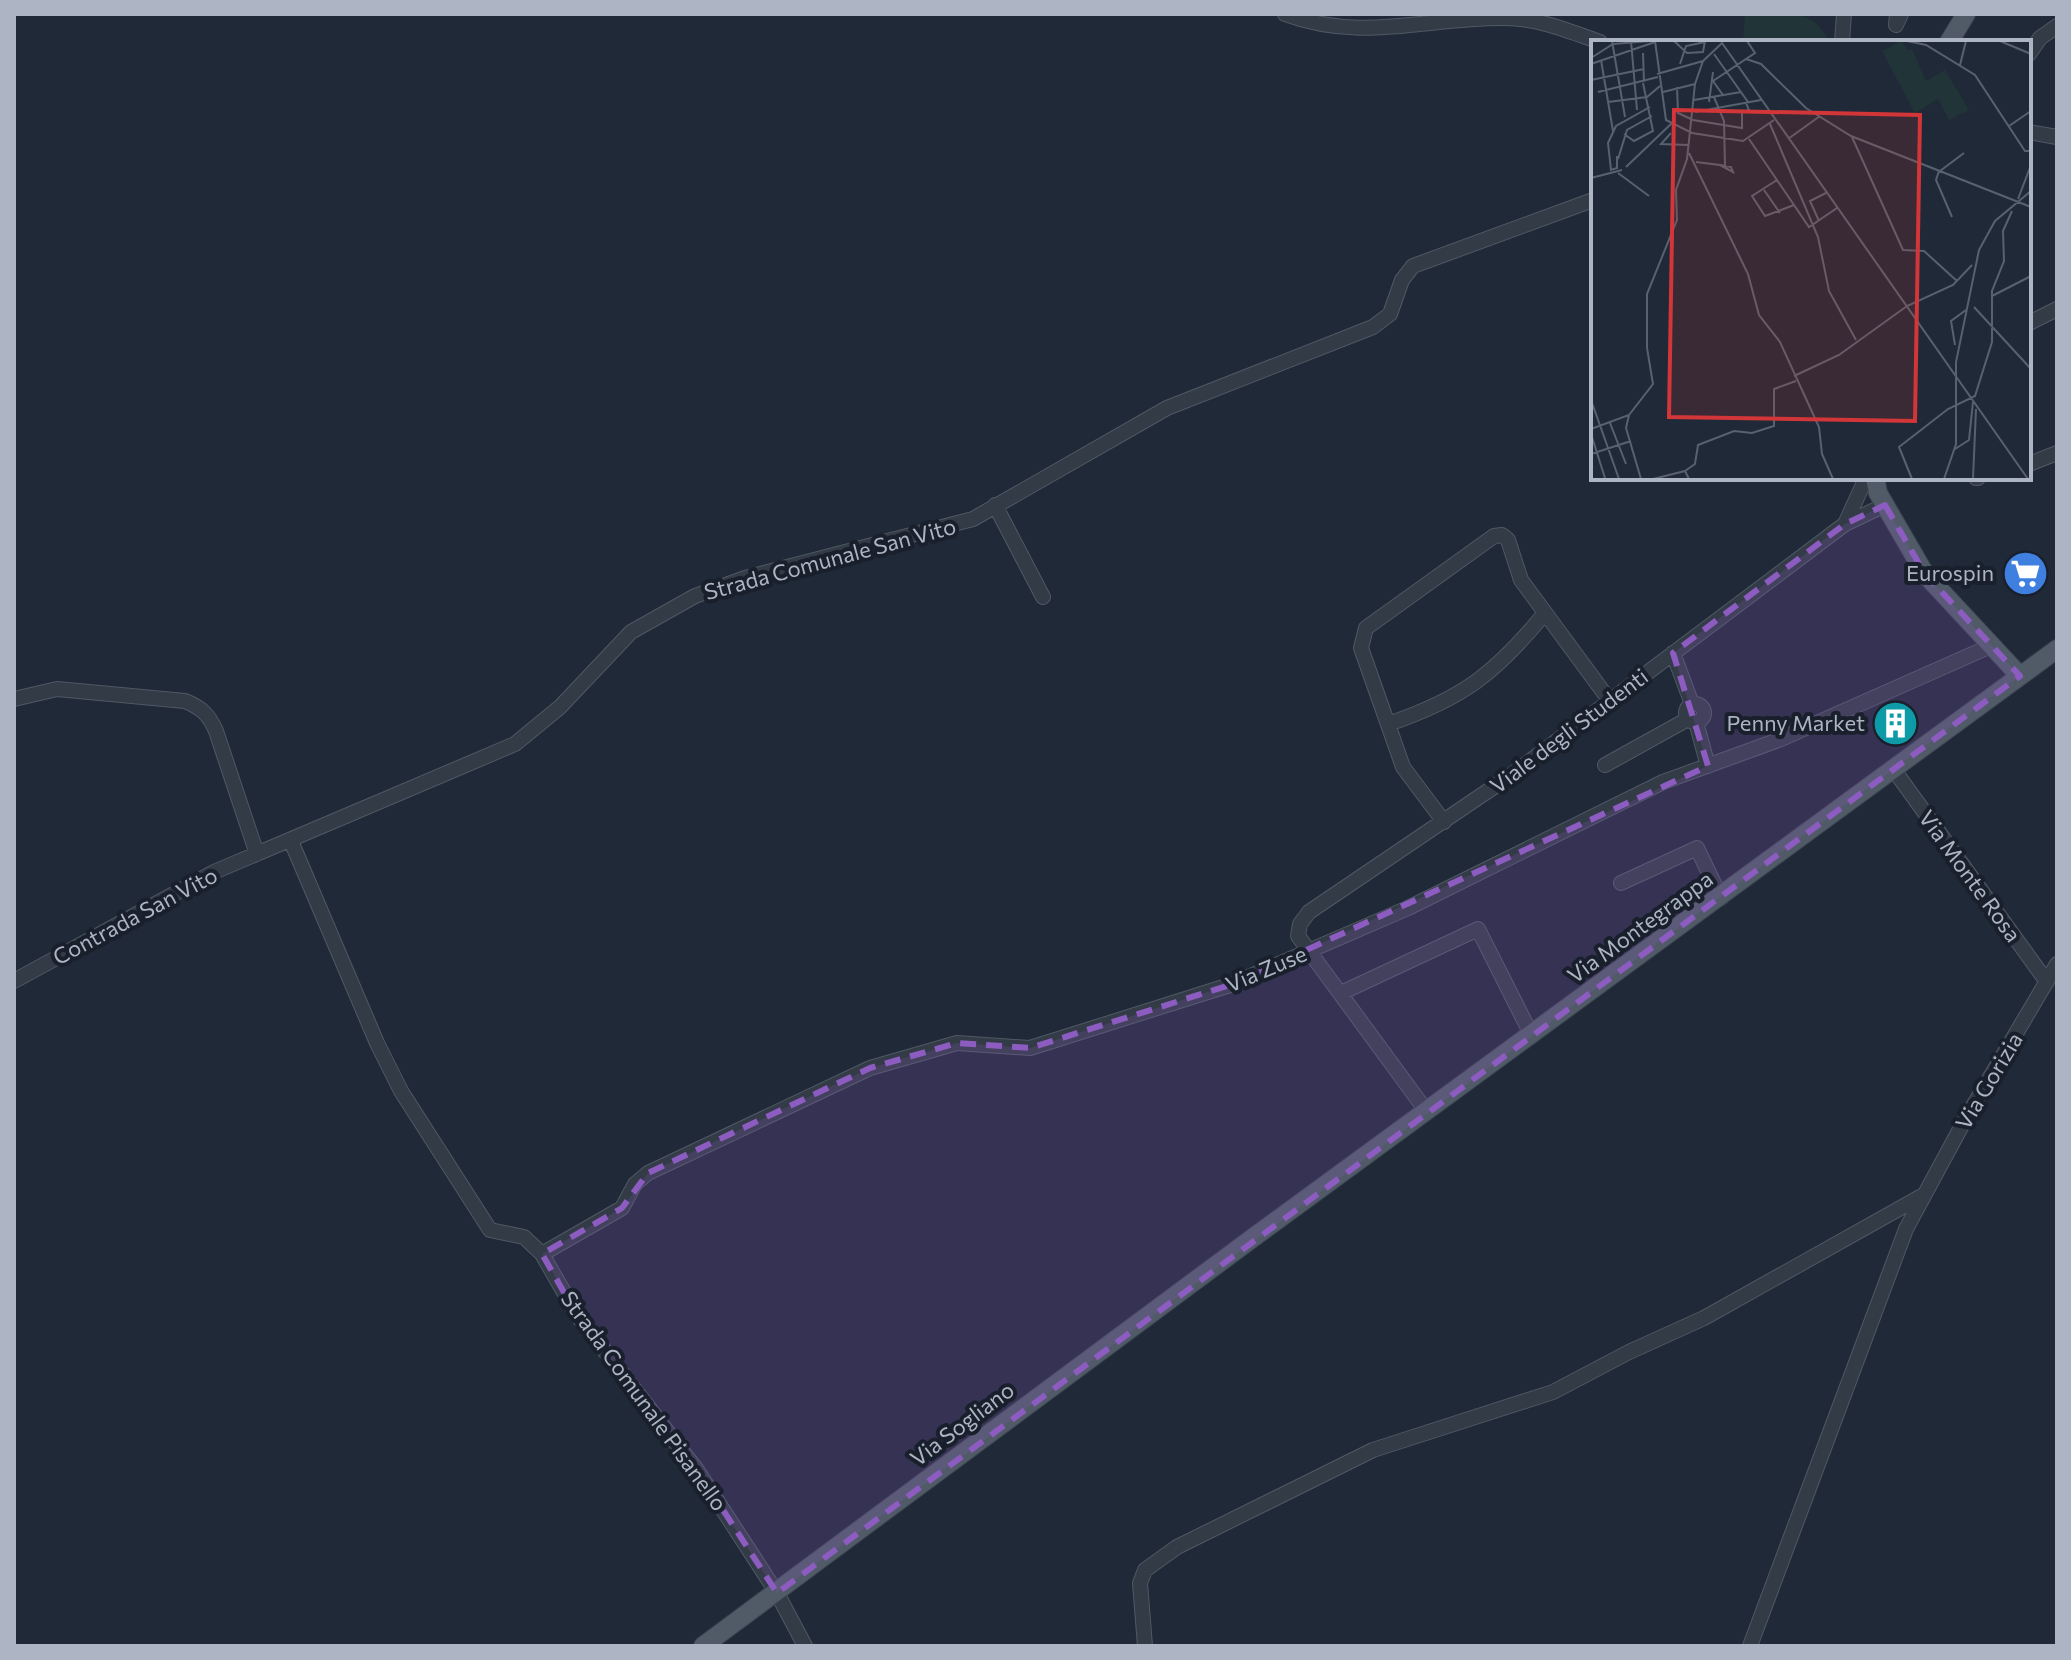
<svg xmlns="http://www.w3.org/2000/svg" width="2071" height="1660" font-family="Commissioner,sans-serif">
<rect width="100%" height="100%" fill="#202937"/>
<path fill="#213538" d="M1745,14C1780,14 1813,5 1829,42H1743Z"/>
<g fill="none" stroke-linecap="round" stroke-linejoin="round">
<defs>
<path id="minor" d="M1285,14C1363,43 1427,17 1505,18C1538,18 1569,31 1600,42
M1897,14L1896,25L1901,14
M1842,42L1844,14
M2029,54L2040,38L2057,26
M2029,132L2057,137
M2029,323L2057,309
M2029,464L2057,453
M1976,478H1978
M995,505L1043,597
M1845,524L1866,478
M1673,653L1692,704
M14,699L57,689L185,701C202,708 209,715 216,731L257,854
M1686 713a9 9 0 1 1 18 0a9 9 0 1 1-18 0Z
M1696,722L1708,766
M1388,724C1462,699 1495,674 1545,613
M1605,765L1688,719
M1894,770L2047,982
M1444,822L1403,767L1361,648L1366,628L1494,536L1502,535L1508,540L1521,580L1610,701
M291,841L377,1043L401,1091L490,1230L524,1237L542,1254L577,1315L697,1470L777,1593L805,1646
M1621,883L1697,848L1721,898
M14,981L214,872L515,744L560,707L631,632L695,596L745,578L973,519L1167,408L1373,327L1390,314L1402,280L1413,266L1593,200
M1341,993L1478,929L1532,1036
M1427,1112L1309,951L1298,936L1300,924L1309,912L1510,776L1845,524L1885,505
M542,1254L622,1208L635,1184L648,1173L870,1068L957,1043L1030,1048L1230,985L1408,908L1663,782L1781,739L1993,645
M1145,1646L1140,1583L1145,1570L1177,1547L1373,1450L1553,1392L1629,1352L1704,1318L1920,1197
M1750,1646L1906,1229L1966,1118L2057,964"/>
<path id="major" d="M1949,42L1966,14
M1875,478L1878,493L1925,574L2020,676
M703,1646L1250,1240L2057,649"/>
</defs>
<use href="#minor" stroke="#505865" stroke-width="16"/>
<use href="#major" stroke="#3c4451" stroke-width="20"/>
<use href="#minor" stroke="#333b47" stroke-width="14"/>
<use href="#major" stroke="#515a67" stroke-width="18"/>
</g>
<path fill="#8c5cc1" fill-opacity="0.2" stroke="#8c5cc1" stroke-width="6" stroke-dasharray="16 10" stroke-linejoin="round" d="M1885,505L1925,574L2020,676L777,1593L697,1470L577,1315L542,1254L622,1208L648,1173L870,1068L957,1043L1030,1048L1230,985L1708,766L1673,653L1845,524Z"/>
<defs>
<symbol id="supermarket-disc" viewBox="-11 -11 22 22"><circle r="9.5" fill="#3f7fe0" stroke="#19202c"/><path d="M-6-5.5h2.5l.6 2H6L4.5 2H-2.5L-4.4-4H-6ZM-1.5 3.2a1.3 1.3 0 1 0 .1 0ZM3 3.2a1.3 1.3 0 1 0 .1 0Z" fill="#fff"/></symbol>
<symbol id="building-disc" viewBox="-11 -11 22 22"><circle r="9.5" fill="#0f9aa8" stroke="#19202c"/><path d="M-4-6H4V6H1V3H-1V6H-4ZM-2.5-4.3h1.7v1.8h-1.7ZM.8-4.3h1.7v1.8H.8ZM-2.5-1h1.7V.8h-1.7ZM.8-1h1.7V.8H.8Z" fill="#fff"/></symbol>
</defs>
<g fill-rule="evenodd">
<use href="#supermarket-disc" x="2000" y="548" width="51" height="51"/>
<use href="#building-disc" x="1870" y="698" width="51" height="51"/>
</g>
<g text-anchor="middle" stroke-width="8" stroke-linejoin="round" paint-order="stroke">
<g font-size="22" fill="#adb5c4" stroke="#19202c">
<text transform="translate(830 559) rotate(-15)" y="8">Strada Comunale San Vito</text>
<text transform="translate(1569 731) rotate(-37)" y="8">Viale degli Studenti</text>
<text transform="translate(1970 876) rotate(54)" y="8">Via Monte Rosa</text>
<text transform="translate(135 916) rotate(-28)" y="8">Contrada San Vito</text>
<text transform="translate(1640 927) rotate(-36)" y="8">Via Montegrappa</text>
<text transform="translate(1266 969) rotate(-23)" y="8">Via Zuse</text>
<text transform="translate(1989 1081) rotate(-59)" y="8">Via Gorizia</text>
<text transform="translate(644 1401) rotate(54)" y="8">Strada Comunale Pisanello</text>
<text transform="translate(962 1424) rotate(-37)" y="8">Via Sogliano</text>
</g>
<g font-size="22" fill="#adb5c4" stroke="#19202c" text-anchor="end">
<text x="1994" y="581">Eurospin</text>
<text x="1865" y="731">Penny Market</text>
</g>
</g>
<g transform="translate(1591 40)">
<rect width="440" height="440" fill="#202937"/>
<path d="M311,1L317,11L321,9L335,41L354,30L378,70L358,80L347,59L324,73L291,11Z" fill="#213538"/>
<path fill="none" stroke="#58616f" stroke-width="2" d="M21,1L34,77M40,1L46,70M64,1L75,80L101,93L152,101L183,80M83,1L96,13L112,12L114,1M316,1L335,5L384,35L434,111H440M409,1L440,14M52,13L53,42M123,14L157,62M0,18L22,4L59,1M155,19L170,24L215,68L260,96L440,167M10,20L22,91M0,24L64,2M89,24L95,6L114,2M369,25L375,1M66,34L112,21L131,3L437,439M0,40L53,29M86,47L87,73L102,80L151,88V72L158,70L155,63M7,52L67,37M72,52L104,44M132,55L122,41L164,13L156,1M123,57L133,81L134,126M103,60L150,52M17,62L56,57L69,46M118,62L122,32M104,72L170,60M179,84L227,197L238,251L265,300M418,86L440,71M80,93L70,104L97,105M33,94L43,101L62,91L52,43M261,97L312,210L333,211L366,241M158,99L218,187L246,168M197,99L229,76M98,113L157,234L168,275L189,302L228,387L231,414L242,439M26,116V128L20,130L17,103L25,86L59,67M27,119L36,90L61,76M105,122L129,125L140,127L142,132L129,125M35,127L81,83M348,131L345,140L361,177M349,131L373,113M27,133L58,156M0,138L31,130M186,140L161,156L174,176L203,165M173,150L189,173M427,159L440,125M228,181L219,161L235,153M401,256L440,236M383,267L440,329M364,305L360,281L375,270M203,336L248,315L316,266L362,245L381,225M0,360L28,439M38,375L35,388L50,439M19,383L35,424M0,389L38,375L62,344L56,308V254L86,180L85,150L96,119L104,44L112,21M0,394L14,438M364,409L378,400L382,362M0,414L40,401M94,431L104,424L107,405L143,391L161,393L183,386V349L205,341M62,439L94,431L98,439M321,439L308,407L357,369L384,356L401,302V251L413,221L412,191L421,171M353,439L365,404V322L388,210L404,181L440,151M382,439L385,369"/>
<path fill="#d23638" fill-opacity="0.15" stroke="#d23638" stroke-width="4" d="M83,70L329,75L324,381L78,377Z"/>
<rect width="440" height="440" fill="none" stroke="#adb5c4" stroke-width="4"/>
</g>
<rect width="2071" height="1660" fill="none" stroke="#adb5c4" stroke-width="32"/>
</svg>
